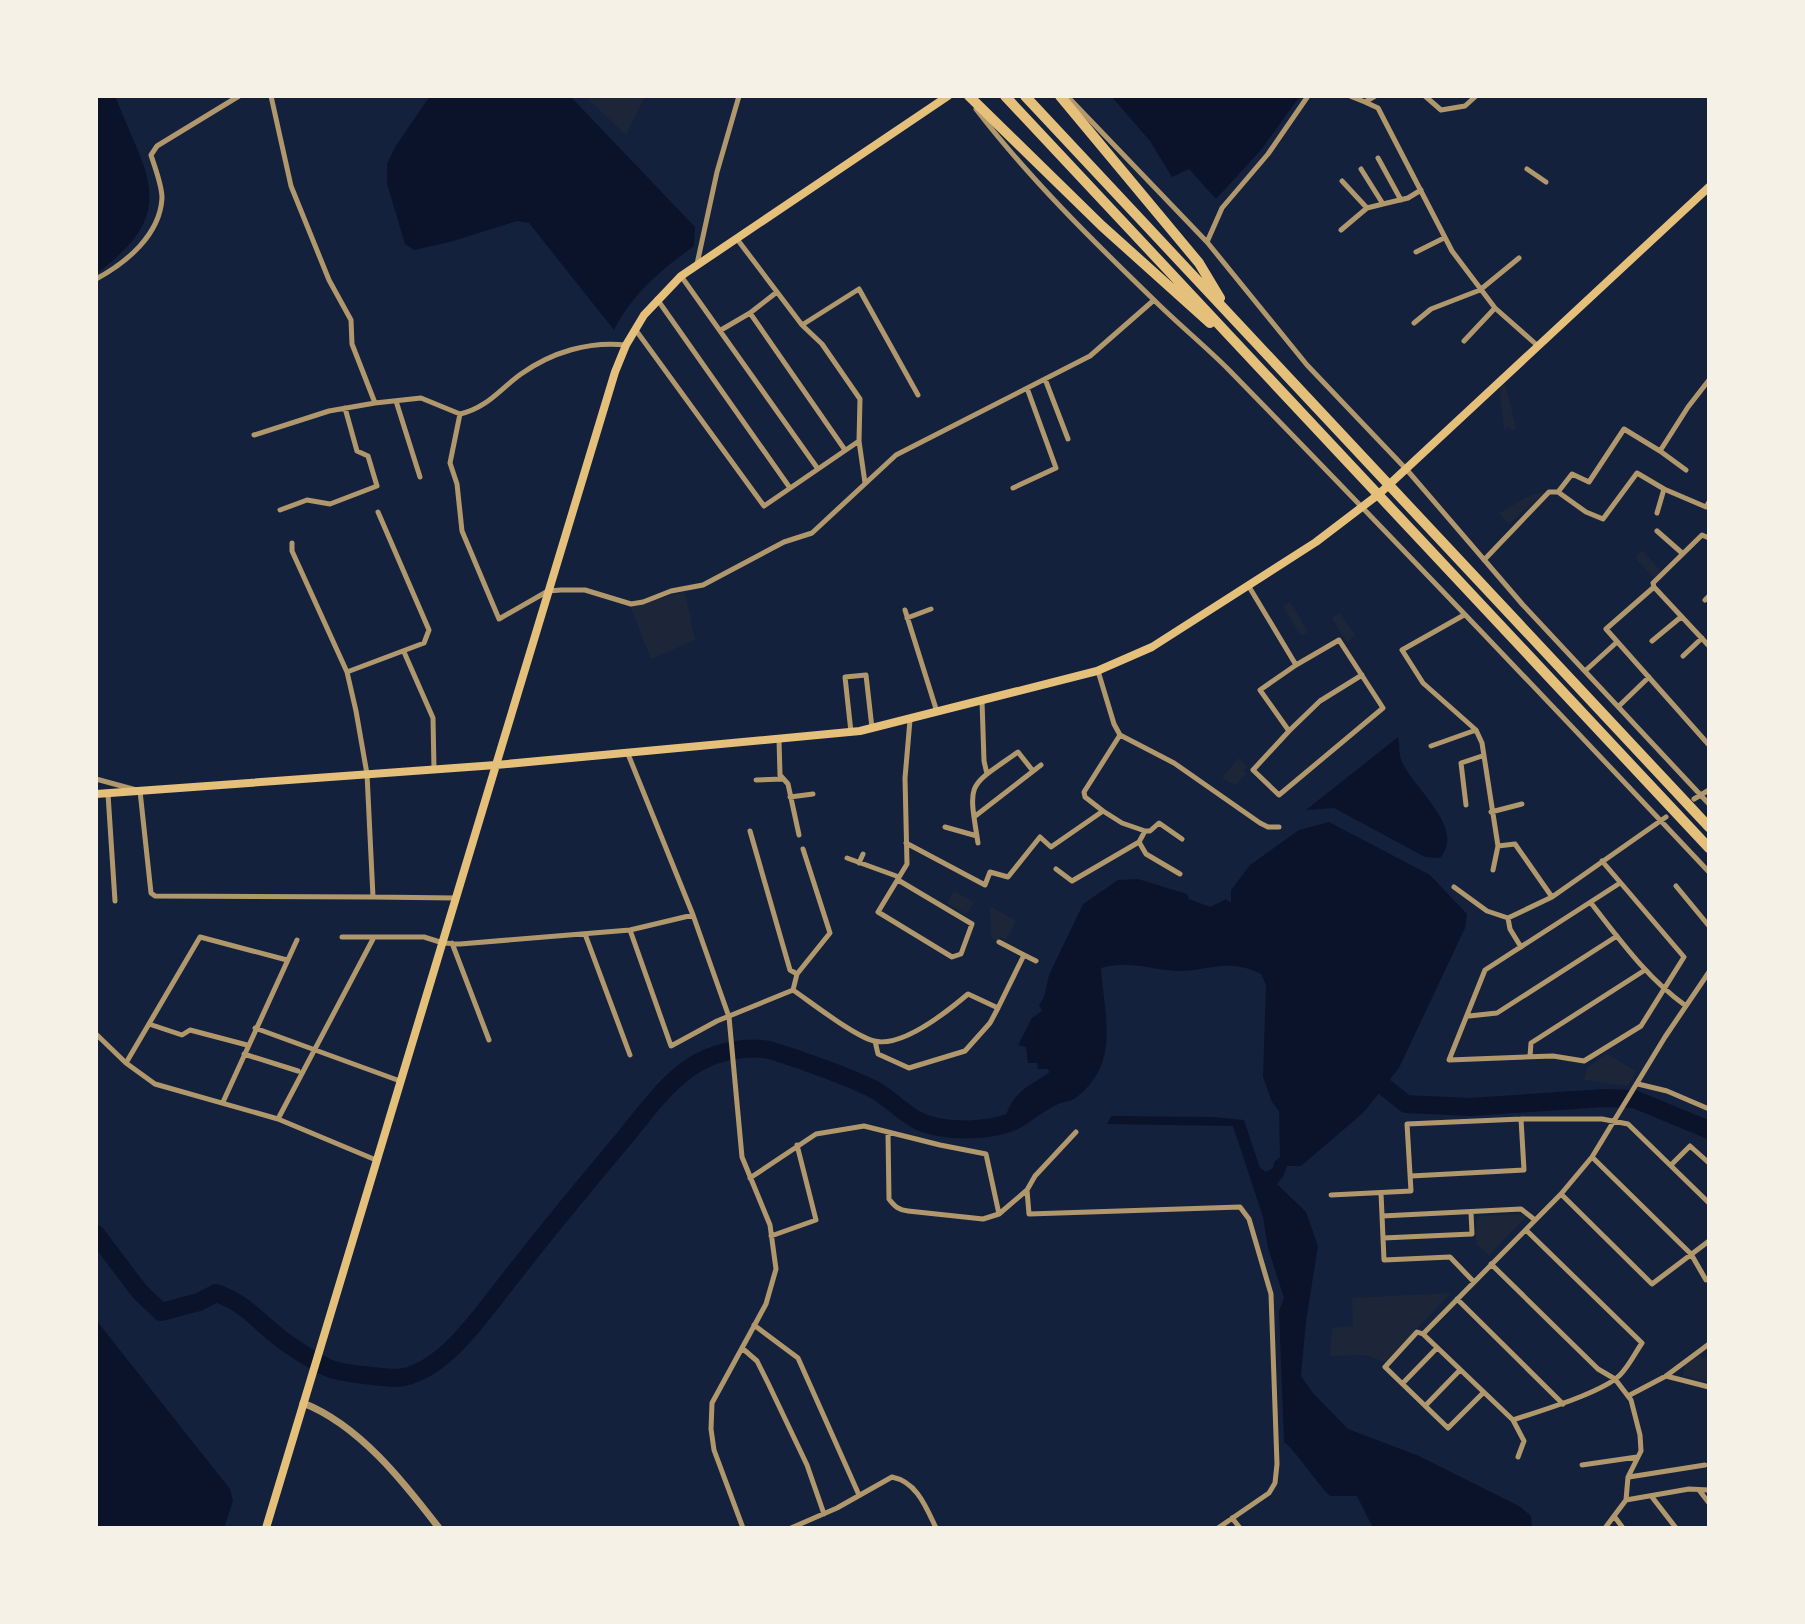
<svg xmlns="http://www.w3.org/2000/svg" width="1805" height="1624" font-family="Overpass,sans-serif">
<rect width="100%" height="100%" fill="#14213d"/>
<path fill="#1d2539" d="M585,96H645L626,135Z
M1505,384L1516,428L1512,431L1508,427L1504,430L1500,388Z
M1545,492L1509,524L1499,513L1531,495Z
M1642,550L1661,571L1654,578L1635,558Z
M685,592L695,640L651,659L630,606Z
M1290,602L1308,632L1301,636L1283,606Z
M1340,613L1355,635L1347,643L1332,618Z
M1238,758L1247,767L1243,770L1246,774L1235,785L1222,778Z
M954,891L974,902L966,914L947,903Z
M990,906L1016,921L1006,940L1000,937L998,941L991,938Z
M1607,1054L1636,1071L1628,1086L1584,1080L1587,1067Z
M1523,1214L1526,1217L1489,1255L1476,1244V1221L1479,1216Z
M1451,1293L1385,1362L1365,1355L1330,1356L1332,1328L1353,1326L1352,1298Z
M1709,1354V1382L1683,1376L1685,1365L1700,1355L1703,1359Z"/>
<path fill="#0b132b" d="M96,96H115C147,177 181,211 96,274Z
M430,96H570L695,227L694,246C661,270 633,293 614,330L529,223L517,221L450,242L414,250L405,244L387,184V164L395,147Z
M1111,96H1300L1261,150L1216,199L1189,169L1172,177L1150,141Z
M1398,737C1400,744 1399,749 1400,756C1408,786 1468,826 1440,858L1425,857L1334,808L1306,810Z
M1329,822L1430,875L1467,914L1465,928L1399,1068L1363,1113L1301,1166H1287L1283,1177L1277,1184L1306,1212L1318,1246L1306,1321L1301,1376L1313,1393L1348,1429L1419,1456L1519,1506L1531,1516L1532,1528H1373L1357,1496H1330C1318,1485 1292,1446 1284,1442L1279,1311L1284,1298L1268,1248L1263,1217L1233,1126L1107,1124L1111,1116L1214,1117L1244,1120L1260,1168L1266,1172L1273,1168L1274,1162L1280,1157L1279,1111L1272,1102L1263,1077L1266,985L1261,974C1226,957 1209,972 1175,971C1149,969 1127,960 1101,968C1104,1015 1121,1062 1077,1097C1070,1102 1061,1102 1054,1106C1036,1116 1025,1129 1003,1127C1010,1093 1023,1090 1050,1072L1047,1069H1038L1037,1063H1028L1026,1047L1018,1045L1032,1018L1042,1011L1039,1005L1044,997L1049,975L1083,904L1118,880L1138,879L1187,894L1189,899L1210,907L1226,899L1231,903V890L1250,865L1299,830Z
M96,1320L230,1489L233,1501L224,1528H96Z"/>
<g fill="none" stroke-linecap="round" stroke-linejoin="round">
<path stroke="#0b132b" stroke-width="18" d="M1372,1070L1377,1081L1406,1104L1470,1107L1604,1098L1634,1099L1709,1130
M96,1234L140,1292L161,1312L199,1302L216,1293C244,1303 253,1316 275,1334C285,1343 319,1365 331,1369C341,1373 386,1378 397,1378C439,1375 477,1321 501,1290C542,1237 584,1186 627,1135C648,1109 670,1078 699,1062C719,1051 748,1046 770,1050C804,1061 837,1072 869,1087C887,1095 899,1110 915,1119C940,1134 1001,1133 1024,1115"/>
<path stroke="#b1986c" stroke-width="5" d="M271,96L291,186L329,280L351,320L352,344L375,403L421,398L460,414
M1067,96L1207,242L1307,365L1407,470L1523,605L1709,804
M1350,96L1365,102L1375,96
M1425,96L1441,110L1465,106L1476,96
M1365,102L1378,108L1452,251L1495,308L1538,346
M976,109C1028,177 1091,239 1153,299C1177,323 1204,345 1228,369C1390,535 1550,703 1709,872
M1378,158L1401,200
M1361,169L1383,204L1408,198L1421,190
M1527,169L1546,182
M1342,181L1367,208L1383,204
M1341,230L1367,208
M737,239L802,325L822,344L860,399L859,441L865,483
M1207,242L1222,208L1268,154L1308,96
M1416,252L1444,238
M697,264L717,172L739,96
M681,276L818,469
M96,279C126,263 160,235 162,198C162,185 155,168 151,155L157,146L239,96
M657,299L790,488
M750,313L845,450
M1414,323L1431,309L1480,290L1519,258
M802,325L859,289L918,395
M635,329L764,506L859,441
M721,330L750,313L777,292
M1464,341L1495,308
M626,345C589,341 552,352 521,374C500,389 487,408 460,414L450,463L457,484L462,531L499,619L548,591L561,590H585L631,604L643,602L671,591L703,585L784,542L812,533L896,455L1090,356L1154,300
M1045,379L1068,439
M396,401L420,477
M254,435L329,411L375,403
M1660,451L1686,470
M1013,488L1056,468L1027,388
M1558,492L1586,512L1603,519L1637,473L1664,489L1706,507L1709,502
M280,510L307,500L330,504L377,486L368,456L357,451L345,408
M1657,513L1664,489
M1657,531L1682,553
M1709,538L1702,535L1653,583L1654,587L1606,629L1709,745
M1484,560L1549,492H1558L1572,474L1589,482L1624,429L1660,451L1688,407L1709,380
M1248,585L1296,665L1339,640L1383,708L1279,795L1253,770L1289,731L1260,690L1296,665
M1654,587L1709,646
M1705,600L1709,596
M905,610L937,712
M1464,615L1402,650L1423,683L1476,730L1482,743L1498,846L1493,870
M907,618L931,609
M1652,641L1681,617
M404,652L433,718L434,769
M1683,656L1702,638
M1585,671L1617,642
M347,672L424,643L429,630L378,512
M982,701L984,761L987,774
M1619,706L1649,677
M1289,731L1320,701L1362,675
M851,732L845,677L866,675L872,728
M1120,735L1174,763L1260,823L1268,827H1279
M779,739L780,775L788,784L799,835
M1431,746L1476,730
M628,754L693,915L729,1017L742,1157L770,1225L776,1269L766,1304L712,1403L711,1429L714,1450L743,1528
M96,779L140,791L151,893L155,896L373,897L367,774L356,711L347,672L292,551V543
M756,780L783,779
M108,794L115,901
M790,797L813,794
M1694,799L1709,790
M1466,805L1461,763L1482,756
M1103,811L1122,823L1145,831
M1491,812L1522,804
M974,817L1041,765
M945,827L977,836
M750,831L790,970L797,974
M906,843L985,885L990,872L1008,877L1040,837L1051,847L1103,811L1085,797L1084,792L1120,735L1114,724L1098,671
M978,843C968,780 967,788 1018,752L1033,771
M1498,846L1515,844L1552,897
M847,858L899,877
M1602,861L1684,957L1641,1026L1584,1061L1553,1056L1449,1060L1485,970L1620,883
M859,863L863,854
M1056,869L1072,881L1139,842
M1180,874L1146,854L1139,842L1145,831H1150L1159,823L1182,839
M898,880L972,924L961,954L952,957L878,912L907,864L905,778L910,720
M1676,886L1709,926
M1454,887L1487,911L1508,918L1552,897L1666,817
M373,897L456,898
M1591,903C1620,940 1647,978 1686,1006
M1508,918L1510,929L1521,947
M630,930L671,1046L717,1021L793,990C812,1003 854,1036 874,1041C903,1048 948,1011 968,994L998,1008L1024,955L999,942
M585,934L630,1055
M342,937H424L443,943L460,944L630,930L693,915
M452,943L489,1040
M1024,955L1036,961
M287,960L200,937L126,1063L155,1084L278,1119L376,1160
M793,990L797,974L830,933L803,849
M1469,1016L1497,1013L1617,936
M149,1024L182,1035L190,1030L247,1045
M255,1028L400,1081
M96,1034L126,1063
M875,1041L878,1054L909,1068L965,1051L990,1023L998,1008
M244,1054L298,1071
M1530,1056L1531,1043L1645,970
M1638,1084L1667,1091L1709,1109
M223,1102L297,940
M278,1119L373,939
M888,1133L889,1199C895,1207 899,1210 908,1211L983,1219L999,1214L1027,1190L1035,1176L1076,1132
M1592,1157L1691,1254L1706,1280L1709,1279
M1671,1165L1690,1146L1709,1163
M1411,1176L1524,1170L1521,1119
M750,1178L816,1134L864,1126L940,1145L986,1154L999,1214
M1027,1190L1029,1214L1240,1207L1249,1219L1271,1294L1277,1464L1275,1483L1269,1493L1218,1528
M1381,1193L1384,1260L1450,1257L1474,1282
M1561,1194L1652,1284L1709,1241
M1331,1195L1411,1191L1407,1124L1521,1119H1602L1628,1124L1709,1203
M1382,1216L1521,1209L1535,1220
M1526,1230L1642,1343C1635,1353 1629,1366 1620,1375C1602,1393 1539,1411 1513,1420L1423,1334L1561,1194L1592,1157L1665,1037L1709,972
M771,1236L816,1220L797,1145
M1383,1238L1472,1234L1471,1212
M1491,1264L1598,1369L1615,1379L1631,1400L1640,1435L1641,1451L1628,1477L1626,1500L1605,1528
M1457,1299L1563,1404
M754,1325L798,1358L859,1495
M1423,1334L1417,1332L1385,1367L1448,1428L1483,1393
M742,1348L757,1361L768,1383L807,1465L824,1514
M1666,1376L1709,1387
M1403,1383L1436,1349
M1628,1396L1666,1376L1709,1344
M1426,1405L1460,1370
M1513,1420L1524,1441L1518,1457
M1582,1465L1637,1457
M1629,1477L1705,1465
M1699,1490L1709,1503
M1652,1497L1676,1528
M1626,1500L1689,1489L1709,1490
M1614,1516L1623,1528
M1232,1518L1240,1528
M791,1528L837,1508L892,1477C917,1482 926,1507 936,1528"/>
<path stroke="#b1986c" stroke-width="7" d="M303,1403C359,1425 403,1481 439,1528"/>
<path stroke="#e5c07b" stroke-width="8" d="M96,794L496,765L615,372L626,345L644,315L681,276L948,96"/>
<path stroke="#e5c07b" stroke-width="8" d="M266,1528L496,765L860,731L1097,671L1152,647L1316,542L1379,494L1709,187"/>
<path stroke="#e5c07b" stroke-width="10" d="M969,96L1102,226L1210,323
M1005,96L1709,848
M1025,96L1709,827
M1060,96L1199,263L1220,298"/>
</g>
<rect width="1805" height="1624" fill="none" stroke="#f6f1e7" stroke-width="196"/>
</svg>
